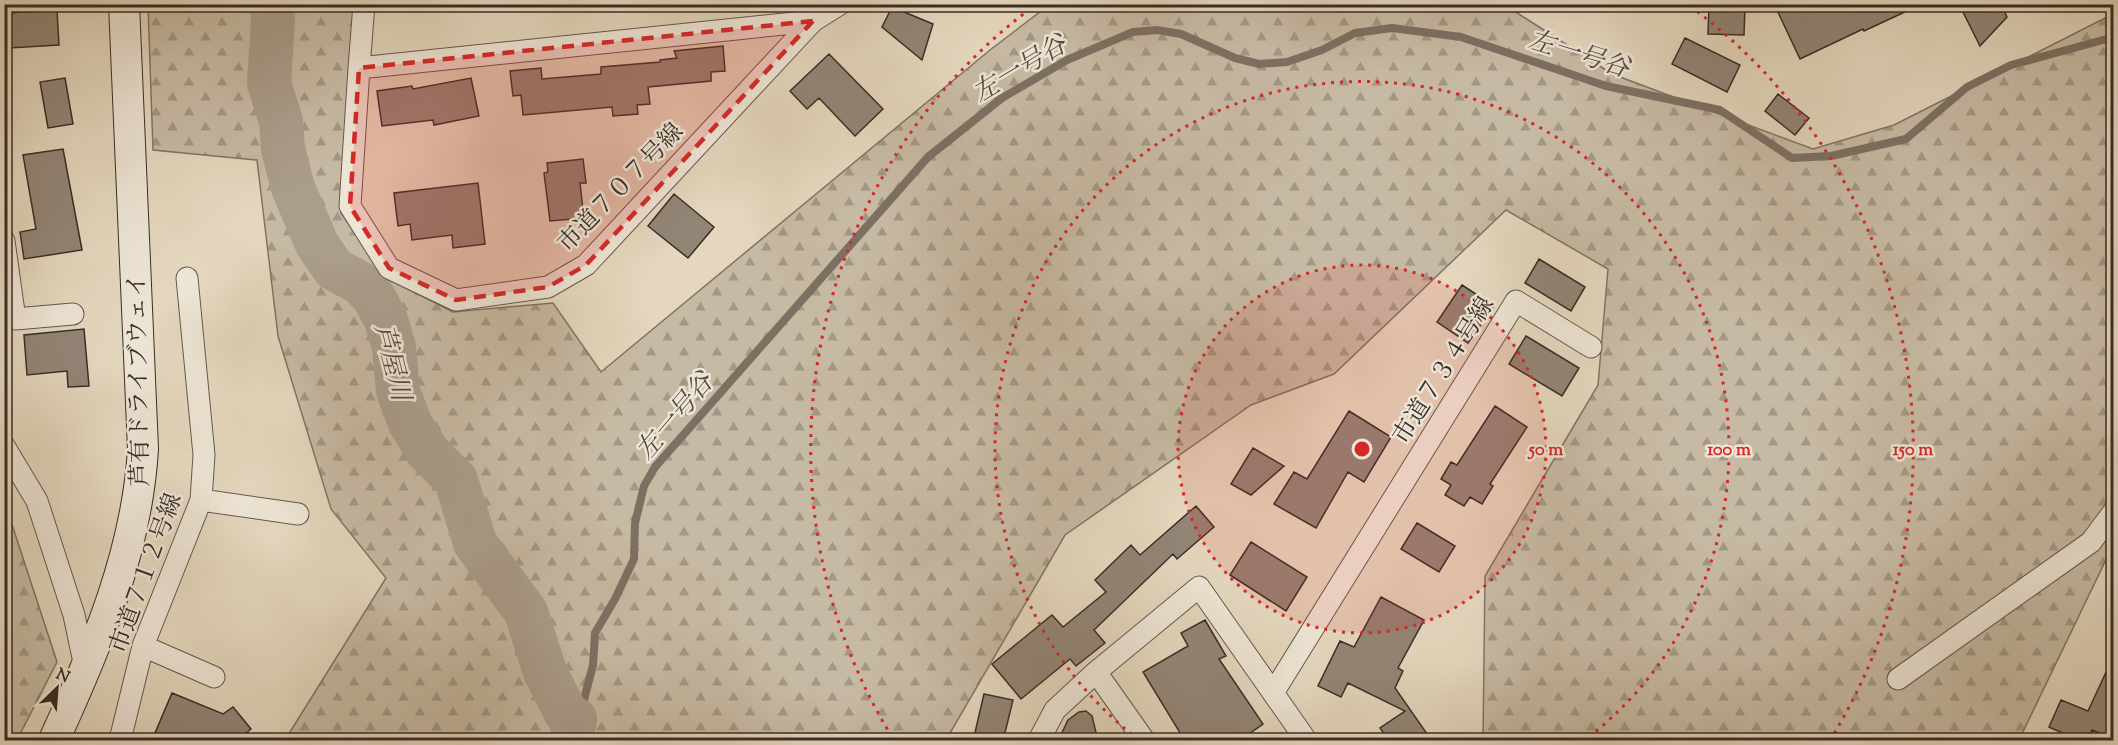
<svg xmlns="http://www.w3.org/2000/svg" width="2118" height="745" font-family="'Sorts Mill Goudy','Noto Serif JP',serif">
<defs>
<pattern id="forest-firs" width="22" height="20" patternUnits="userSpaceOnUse" patternTransform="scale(1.5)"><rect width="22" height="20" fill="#c7baa4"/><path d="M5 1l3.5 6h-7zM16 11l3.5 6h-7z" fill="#a39886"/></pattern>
</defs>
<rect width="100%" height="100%" fill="#e4d7be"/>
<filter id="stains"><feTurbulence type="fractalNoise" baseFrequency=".00333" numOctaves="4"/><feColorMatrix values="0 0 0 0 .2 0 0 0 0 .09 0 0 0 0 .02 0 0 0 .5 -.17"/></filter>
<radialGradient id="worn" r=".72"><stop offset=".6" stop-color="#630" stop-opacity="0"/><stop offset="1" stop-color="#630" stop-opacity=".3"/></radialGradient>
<path fill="url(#forest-firs)" stroke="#807466" stroke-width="1.5" d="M148,5H354L341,213L386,278L453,312L553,303L601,372L990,50L1049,5H1505L1612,74L1813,149L1894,125L2113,14V545L2019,740H1483L1485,576L1598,385L1608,269L1506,210L1334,374L1251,405L1065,535L946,740H285L386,578L331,509L278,336L257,160L153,150Z
M4,500L57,662L17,740H5Z"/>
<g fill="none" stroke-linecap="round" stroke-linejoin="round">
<path stroke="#7d7063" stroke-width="8" d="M575,719L581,711L593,665L595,633L615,599L634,559L635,523L644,486L655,467L928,157L1002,98L1067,60L1133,32L1157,30L1181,34L1235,58L1259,64L1287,62L1322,50L1355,33L1392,28L1461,37L1606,86L1720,110L1792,158L1831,156L1906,139L1967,87L2011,65L2114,37"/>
<path stroke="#aa9d8b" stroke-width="44" d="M271,4L273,21L269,83L281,121L283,149L293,188L317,244L334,269L360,283L373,296L386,320L394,347L398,391L410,423L427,451L456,480L475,543L526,612L545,672L566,713L575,719L571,740"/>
</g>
<path fill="#928576" stroke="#392d27" stroke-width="1.5" d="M1789,4H1922L1864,31L1863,29L1800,59L1776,8Z
M1959,4H2001L2007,17L1980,46Z
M1709,5L1745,7L1744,35L1708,34Z
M892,7L933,24L922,60L882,27Z
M57,10L59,45L9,48L7,13Z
M1685,38L1740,65L1727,92L1672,64Z
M723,46L725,71L711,72V81L648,87L650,104L637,105L638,114L613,116L612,107L523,115L521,95L513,96L510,71L541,68L542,79L601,74V67L660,62V60L677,58L674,51Z
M829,54L883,109L855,136L819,98L807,109L790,91Z
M65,78L73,124L48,128L40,82Z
M471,78L479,116L434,125L433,120L382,126L377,91L412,86L413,89Z
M1778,94L1809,118L1795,135L1765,111Z
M63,149L82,250L24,259L20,232L36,229L23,155Z
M583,159L586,183H580L584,218L550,221L544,173L548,172L547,163Z
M478,183L485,244L453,248L452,235L412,240L410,224L398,226L394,193Z
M674,194L714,227L688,258L648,226Z
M1539,259L1585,287L1571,311L1525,283Z
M1462,285L1494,306L1468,343L1437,322Z
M84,329L89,386L68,387L67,371L27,375L24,335Z
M1526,336L1579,368L1562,396L1509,364Z
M1495,406L1527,427L1490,484L1493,486L1482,504L1470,497L1464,506L1445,495L1451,485L1441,479L1451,462L1457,465Z
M1349,411L1391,437L1364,482L1348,472L1316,528L1274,504L1294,472L1307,479Z
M1253,448L1284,466L1251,495L1231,484Z
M1196,506L1214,527L1177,559L1173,554L1094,630L1105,643L1076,666L1070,659L1021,699L992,664L1052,615L1063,627L1106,592L1095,580L1131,545L1140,555Z
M1417,523L1455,546L1439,572L1401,549Z
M1251,542L1307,577L1286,611L1230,575Z
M1381,597L1424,620L1398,668L1403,671L1395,688L1432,741H1389L1380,728L1405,711L1348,683L1341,697L1318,686L1340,641L1354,647Z
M1205,620L1226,656L1219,659L1263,724L1239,741H1185L1143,672L1188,646L1181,633Z
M2114,655V739L2092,730L2087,741H2081L2049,727L2061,700L2088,711Z
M172,693L223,714L233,707L251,729L236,741H171L155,733Z
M984,694L1013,700L1003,741H973Z
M1086,711L1092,716L1098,741H1058L1068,720L1079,712Z"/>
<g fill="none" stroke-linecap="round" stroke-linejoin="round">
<defs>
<path id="street" d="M364,4L359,68L813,21
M359,68L350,206L389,268L456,300L548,287L586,265L813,21L840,4
M4,241L15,319L73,314
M4,446L37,501L74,615L85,667
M201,500L298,514
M143,646L214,677
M1096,672L1144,740
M1898,679L2091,542L2114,511
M1273,693L1516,301L1591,347
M120,740L143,646L201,500L204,455L187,278
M1039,740L1055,710L1096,672L1199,587L1306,740"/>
<path id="secondary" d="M54,740C96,648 137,552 143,449L124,4"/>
</defs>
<use href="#street" stroke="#64584d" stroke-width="23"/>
<use href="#secondary" stroke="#392d27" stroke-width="32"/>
<use href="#street" stroke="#ede5d5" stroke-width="21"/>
<use href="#secondary" stroke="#ede5d5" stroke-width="30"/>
</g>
<path fill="#d62828" fill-opacity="0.2" stroke="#d62828" stroke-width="4.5" stroke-dasharray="12 8" stroke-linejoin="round" d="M813,21L586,265L548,287L456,300L389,268L350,206L359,68Z"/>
<circle cx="1362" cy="449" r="184" fill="#d62828" fill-opacity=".12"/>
<g fill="none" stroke="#d62828" stroke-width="3" stroke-dasharray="3 6">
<circle cx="1362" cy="449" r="184"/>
<path d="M1139 740A367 367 0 1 1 1585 740"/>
<path d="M892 737A551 551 0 0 1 1034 6M1690 6A551 551 0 0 1 1832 737"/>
</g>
<g text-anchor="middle" stroke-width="5" stroke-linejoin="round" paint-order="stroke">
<g font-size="24" fill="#392d27" stroke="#ede5d5">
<text transform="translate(620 187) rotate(-46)" y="8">市道７０７号線</text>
<text transform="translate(1443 370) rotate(-58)" y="8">市道７３４号線</text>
<text transform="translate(138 380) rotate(-91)" y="8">芦有ドライブウェイ</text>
<text transform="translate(145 573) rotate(-70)" y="8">市道７１２号線</text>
</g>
<g font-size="26" font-style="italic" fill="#554940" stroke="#ede5d5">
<text transform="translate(1579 53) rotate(17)" y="9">左一号谷</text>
<text transform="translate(1019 68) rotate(-31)" y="9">左一号谷</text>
<text transform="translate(393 362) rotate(76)" y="9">芦屋川</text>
<text transform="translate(674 416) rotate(-50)" y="9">左一号谷</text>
</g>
</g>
<circle cx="1362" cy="449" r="9" fill="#d62828" stroke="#ede5d5" stroke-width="3"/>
<g font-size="18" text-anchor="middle" font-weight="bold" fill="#d62828" stroke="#ede5d5" stroke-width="5" stroke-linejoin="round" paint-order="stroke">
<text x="1546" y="455">50 m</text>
<text x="1729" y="455">100 m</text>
<text x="1913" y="455">150 m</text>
</g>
<rect width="2118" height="745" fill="none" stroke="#e4d7be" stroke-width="24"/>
<rect x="6" y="6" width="2106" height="733" fill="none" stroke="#392d27" stroke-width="3"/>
<rect x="12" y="12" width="2094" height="721" fill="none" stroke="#392d27" stroke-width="1.5"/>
<g transform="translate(57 688) rotate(25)" stroke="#ede5d5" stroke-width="4.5" paint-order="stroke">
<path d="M0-4.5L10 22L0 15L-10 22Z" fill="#392d27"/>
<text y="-9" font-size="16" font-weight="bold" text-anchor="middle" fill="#392d27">N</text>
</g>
<rect width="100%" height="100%" filter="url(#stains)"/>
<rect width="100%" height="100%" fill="url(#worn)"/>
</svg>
